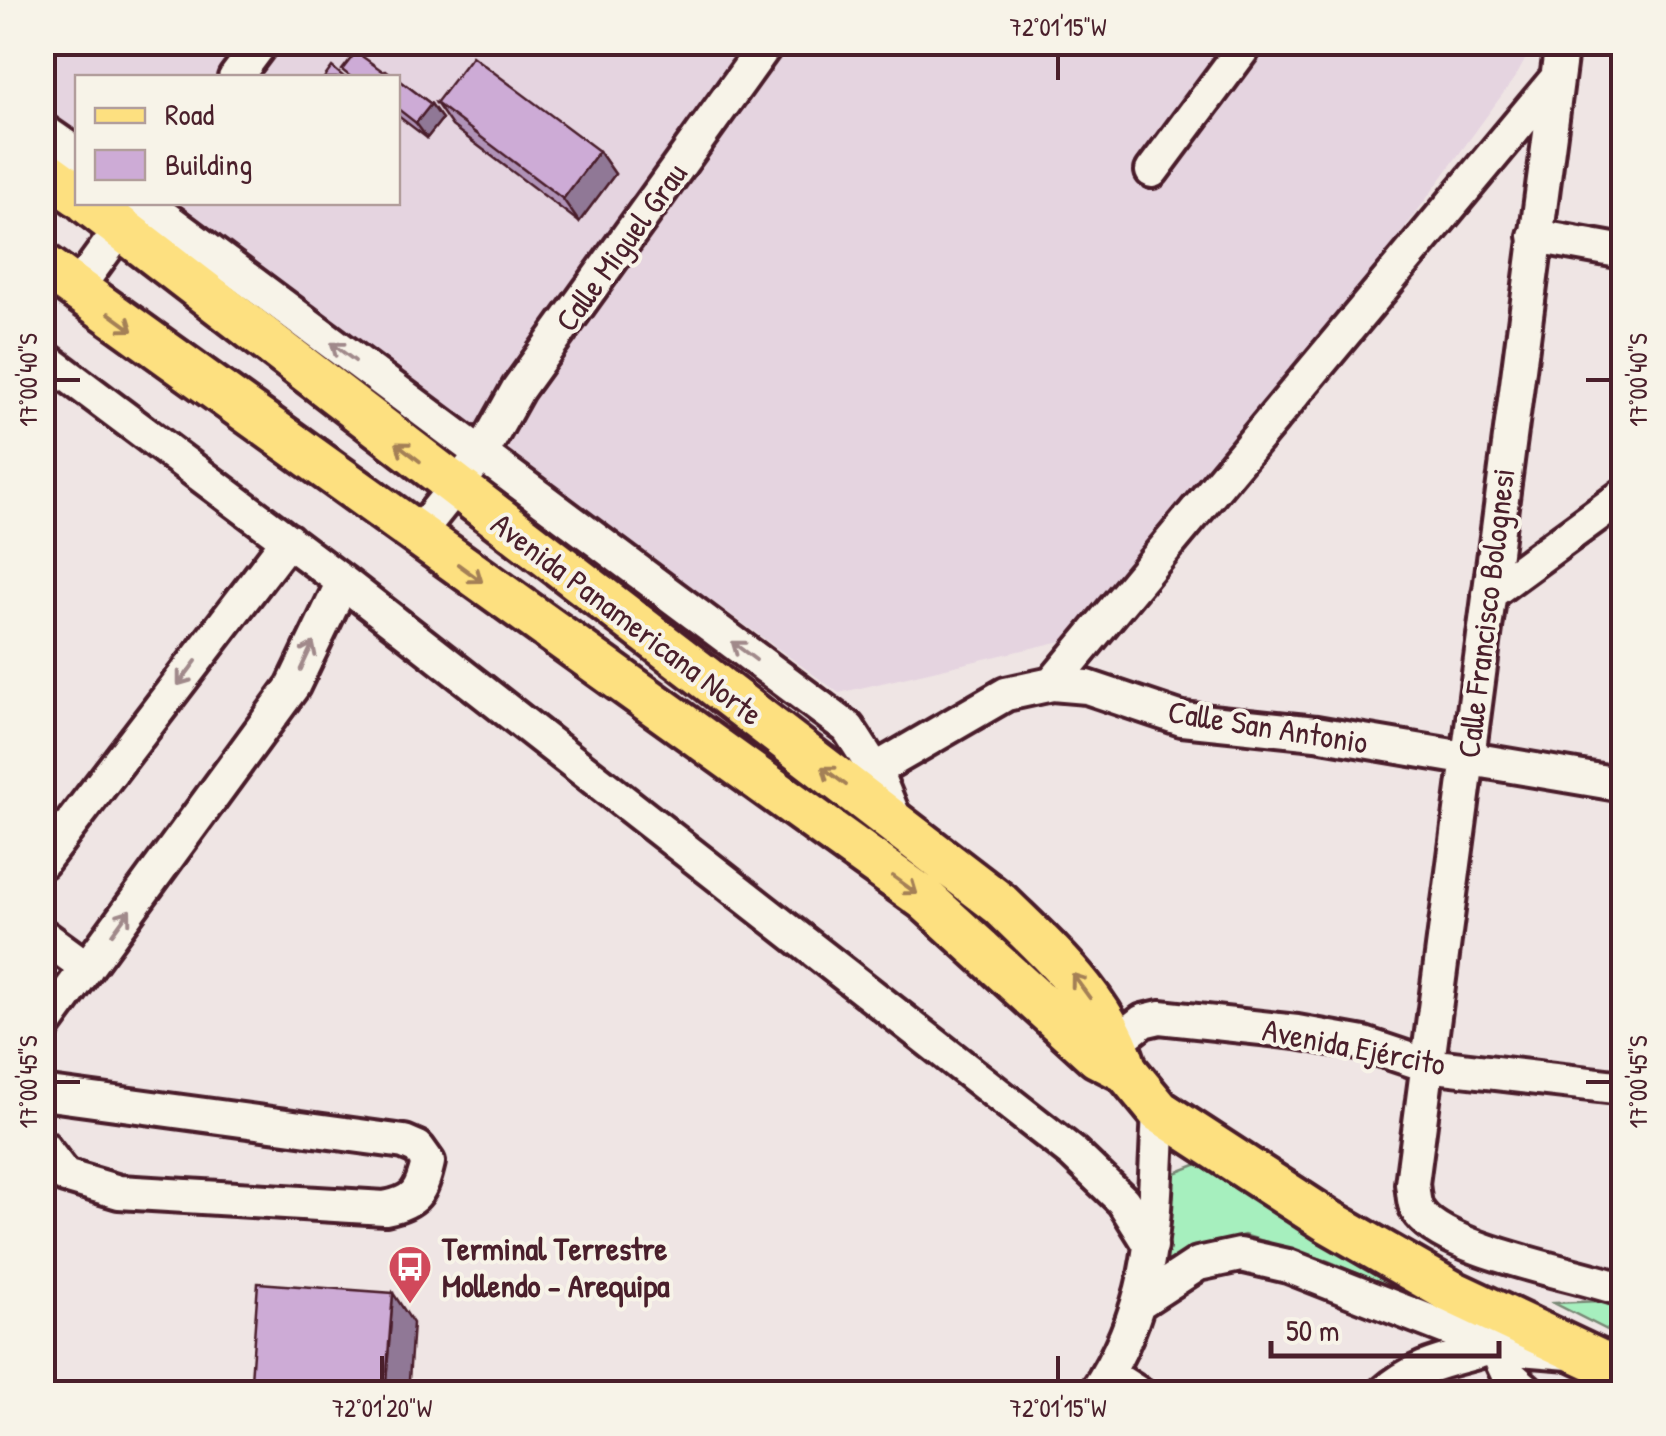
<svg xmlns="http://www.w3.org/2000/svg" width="1666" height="1436" font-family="'Patrick Hand',sans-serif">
<rect width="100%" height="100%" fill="#efe5e4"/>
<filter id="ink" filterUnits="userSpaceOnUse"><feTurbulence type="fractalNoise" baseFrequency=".01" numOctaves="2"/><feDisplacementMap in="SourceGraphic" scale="20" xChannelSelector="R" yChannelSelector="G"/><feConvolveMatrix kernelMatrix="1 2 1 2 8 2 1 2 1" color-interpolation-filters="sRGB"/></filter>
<g filter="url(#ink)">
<path fill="#e5d4e0" d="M43,42L1534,43L1518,73L1113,629L839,693L162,203L398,202V78H78L77,141L43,116Z"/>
<path fill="#a6efbe" stroke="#788774" stroke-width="2.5" d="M1198,1164L1493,1330L1328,1261L1244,1235L1205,1246L1160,1273L1165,1177Z
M1600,1301L1623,1310V1338L1554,1303Z"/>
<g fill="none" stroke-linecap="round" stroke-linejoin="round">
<defs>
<path id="minor" d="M1562,42L1412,1184C1414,1195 1413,1206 1420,1214C1448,1251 1575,1273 1624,1290
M235,78L262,42
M42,130L78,155
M1152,171L1248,42
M144,202L848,728L875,770L897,824
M1535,236L1624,252
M76,290L134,210
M42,356L343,582L1073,1153L1123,1201L1151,1246
M417,535L481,455L518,389L768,42
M1489,594L1624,495
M1052,684L1557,78
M875,770L1006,694L1052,684L1087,687L1182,719L1316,733L1624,785
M42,862L288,540
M42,935L87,968
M42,1029L293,686L343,582
M1098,1056L1143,1021L1160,1017L1297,1032L1364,1044L1427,1065L1624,1088
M42,1093L404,1142L418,1148L428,1162C421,1192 416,1202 385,1208L119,1192L65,1176L42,1146
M1143,1300L1198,1264L1240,1255L1288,1266L1495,1347L1569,1353
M1108,1374L1139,1394
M1095,1394C1158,1298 1153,1221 1159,1111
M1383,1394C1421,1361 1450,1361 1495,1347L1507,1373L1531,1394"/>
<path id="major" d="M42,169L78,195
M87,202L1000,904C1051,954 1106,1001 1126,1071
M42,264L925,899L1097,1056L1126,1071L1159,1111L1328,1221L1450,1291L1624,1373"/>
</defs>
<use href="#minor" stroke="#4a1f2b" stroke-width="40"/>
<use href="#major" stroke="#4a1f2b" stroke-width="50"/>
<use href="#minor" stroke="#f7f3e8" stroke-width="32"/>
<use href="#major" stroke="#fde080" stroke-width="42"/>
</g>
<path fill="#b093b8" stroke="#4a1f2b" stroke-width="2.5" d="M398,79L431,104L442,119L427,138L398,116Z
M436,103L599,151L615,174L579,222L452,126Z"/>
<path fill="#907896" stroke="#4a1f2b" stroke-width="2.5" d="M431,104L442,119L427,138L416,123Z
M599,151L615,174L579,222L563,199Z
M393,1293L413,1323L408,1394H385Z"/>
<path fill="#cdabd6" stroke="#4a1f2b" stroke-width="2.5" d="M356,52L384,72L380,78H352L342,70Z
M472,56L599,151L563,199L436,103Z
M332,67L345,78H324Z
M386,70L396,78H380Z
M398,79L431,104L416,123L398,109Z
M258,1283L393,1293L385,1394H250Z"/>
<defs><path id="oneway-shaft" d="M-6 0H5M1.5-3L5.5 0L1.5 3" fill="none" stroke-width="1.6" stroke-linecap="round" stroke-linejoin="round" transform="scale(2.5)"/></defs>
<g stroke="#a48056">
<use href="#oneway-shaft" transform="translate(121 322) rotate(36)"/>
<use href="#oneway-shaft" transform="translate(408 452) rotate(-142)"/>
<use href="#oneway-shaft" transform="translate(470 573) rotate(36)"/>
<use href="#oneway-shaft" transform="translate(834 776) rotate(-143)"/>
<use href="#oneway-shaft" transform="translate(905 885) rotate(36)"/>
<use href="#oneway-shaft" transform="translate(1081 986) rotate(-126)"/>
</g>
<g stroke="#a0898a">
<use href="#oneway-shaft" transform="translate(343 352) rotate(-143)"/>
<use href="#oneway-shaft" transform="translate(744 651) rotate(-143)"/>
<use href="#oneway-shaft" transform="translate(307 656) rotate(-65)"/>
<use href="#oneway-shaft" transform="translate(187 673) rotate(127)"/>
<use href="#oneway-shaft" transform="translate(121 922) rotate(-54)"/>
</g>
</g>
<path fill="none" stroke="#4a1f2b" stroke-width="4" d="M1058,55V80M55,380H80M1586,380H1611M55,1082H80M1586,1082H1611M382,1356V1381M1058,1356V1381"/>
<defs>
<symbol id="bus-pin" viewBox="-11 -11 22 30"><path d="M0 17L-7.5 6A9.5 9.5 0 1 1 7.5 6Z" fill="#d1495b" stroke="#f7f3e8"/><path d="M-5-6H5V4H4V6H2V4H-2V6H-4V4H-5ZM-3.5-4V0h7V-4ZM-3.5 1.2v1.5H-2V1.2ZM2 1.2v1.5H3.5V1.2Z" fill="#fff"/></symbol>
</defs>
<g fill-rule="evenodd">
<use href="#bus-pin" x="385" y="1242" width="50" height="68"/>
</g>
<g text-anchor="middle" stroke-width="8" stroke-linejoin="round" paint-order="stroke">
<g font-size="32" fill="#4a1f2b" stroke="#f7f3e8">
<text transform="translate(621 247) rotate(-54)" y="11">Calle Miguel Grau</text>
<text transform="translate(1486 613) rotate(-83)" y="11">Calle Francisco Bolognesi</text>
<text transform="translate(627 619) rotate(37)" y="11">Avenida Panamericana Norte</text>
<text transform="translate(1268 727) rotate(9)" y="11">Calle San Antonio</text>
<text transform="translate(1354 1047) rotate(11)" y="11">Avenida Ejército</text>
</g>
<g font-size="32" font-weight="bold" fill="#4a1f2b" stroke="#f7f3e8" text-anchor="start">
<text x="442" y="1260">Terminal Terrestre<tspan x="442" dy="37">Mollendo - Arequipa</tspan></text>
</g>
</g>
<rect width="1666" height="1436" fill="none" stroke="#f7f3e8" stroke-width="110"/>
<rect x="75" y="75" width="325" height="130" fill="#f7f3e8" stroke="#b29e9c" stroke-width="2.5"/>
<rect x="95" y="108" width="50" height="15" fill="#fde080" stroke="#b29e9c" stroke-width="2.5"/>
<text x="165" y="125" font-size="30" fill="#4a1f2b">Road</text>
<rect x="95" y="150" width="50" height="30" fill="#cdabd6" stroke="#b29e9c" stroke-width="2.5"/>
<text x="165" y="175" font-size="30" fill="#4a1f2b">Building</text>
<path d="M1271 1341v15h228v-15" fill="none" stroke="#4a1f2b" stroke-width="5"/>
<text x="1286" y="1341" font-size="30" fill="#4a1f2b" stroke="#f7f3e8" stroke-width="8" paint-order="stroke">50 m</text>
<rect x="55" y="55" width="1556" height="1326" fill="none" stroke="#4a1f2b" stroke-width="4"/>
<g font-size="25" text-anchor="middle" fill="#4a1f2b">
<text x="1058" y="36">72°01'15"W</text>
<text transform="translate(28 380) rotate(-90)" y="9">17°00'40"S</text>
<text transform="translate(1638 380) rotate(-90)" y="9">17°00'40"S</text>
<text transform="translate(28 1082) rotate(-90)" y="9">17°00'45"S</text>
<text transform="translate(1638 1082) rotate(-90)" y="9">17°00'45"S</text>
<text x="382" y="1417">72°01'20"W</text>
<text x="1058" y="1417">72°01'15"W</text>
</g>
</svg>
